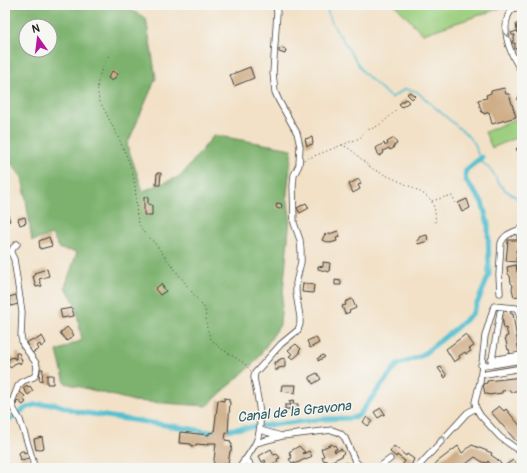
<svg xmlns="http://www.w3.org/2000/svg" width="527" height="473" font-family="Pangolin,sans-serif">
<rect width="100%" height="100%" fill="#f6f6f2"/>
<filter id="ink" filterUnits="userSpaceOnUse"><feTurbulence type="fractalNoise" baseFrequency=".025" numOctaves="2"/><feDisplacementMap in="SourceGraphic" scale="8" xChannelSelector="R" yChannelSelector="G"/><feConvolveMatrix kernelMatrix="1 2 1 2 8 2 1 2 1" color-interpolation-filters="sRGB"/></filter>
<filter id="wash" filterUnits="userSpaceOnUse"><feTurbulence type="fractalNoise" baseFrequency=".012" numOctaves="4" result="noise"/><feDisplacementMap in="SourceGraphic" scale="16" xChannelSelector="R" yChannelSelector="G"/><feGaussianBlur stdDeviation="0.9" result="paint"/><feColorMatrix in="noise" values="0 0 0 0 0 0 0 0 0 0 0 0 0 0 0 0 0 1.4 0 .05"/><feComposite in="paint" operator="in"/></filter>
<g filter="url(#wash)">
<rect width="100%" height="100%" fill="#f2e1c7"/>
<path fill="#9ccf7f" stroke="#5c764e" d="M395,5H501L504,7L423,34Z
M515,119L522,135L492,148L485,132Z"/>
<path fill="#7db26e" stroke="#4c6745" fill-rule="evenodd" d="M5,5H121L146,18L156,78L127,145L143,191L181,176L214,135L292,149L287,194L290,218L280,325L256,361L207,406L134,401L65,383L57,351L82,340L75,303L65,287L77,252L60,249L52,235L32,241L23,179L11,163L5,168ZM26,26H50V50H26Z"/>
<g fill="none" stroke-linecap="round" stroke-linejoin="round">
<path stroke="#54bfd0" stroke-width="1.5" d="M325,5L332,23L363,72L391,98L405,89L416,91L466,134L475,144L478,155L484,164L492,171L498,182L505,190L516,197L522,212"/>
<path stroke="#54bfd0" stroke-width="5" d="M5,420L11,419L24,409L34,405L45,404H55L79,412L192,429L208,432L324,419L352,418L358,416L397,365L421,356L455,329L472,314L479,299L489,275L488,224L482,202L466,181L465,175L466,170L482,157"/>
</g>
<g id="blocks">
<path fill="#cfad87" d="M521,22L522,30L520,29L517,30L516,24Z
M517,31L518,33H519L520,41H521L522,43L520,44V47H522V58L519,48L515,49V43H512V41L514,40V37L515,36V35H512L511,33Z
M283,48L286,50L285,54L279,52V49Z
M250,67L254,78L234,86L230,75Z
M112,71L118,74L112,81L108,78Z
M504,88L506,94H509L516,117L492,124L489,112L484,114L483,112L482,113L478,100L487,98L486,95L491,93V91Z
M522,90V104L517,100Z
M410,92L415,96L412,99L407,94Z
M406,99L409,102L402,107L399,104Z
M312,137L313,144L307,146L305,139Z
M394,138L397,144L393,146L394,148L390,150L389,148L383,151L384,153L379,156L376,148L384,143L385,146L388,144L387,142Z
M520,145L521,146L522,145V157L516,149Z
M157,173H161L160,185H156Z
M359,179L361,184L358,185L360,189L353,193L349,184Z
M144,197H148V204L152,205V215H144Z
M467,199L470,208L462,212L458,203Z
M306,203L309,208L300,213L297,208Z
M276 206a3 3 0 1 1 6 0a3 3 0 1 1-6 0Z
M5,212H7L10,221L5,223Z
M25,217L26,223L20,225L18,219Z
M338,231L340,237L336,238L337,241L330,243L322,240L325,234L326,235Z
M427,235L428,241L418,244L417,240H419V237Z
M49,237L52,246L40,249L39,241Z
M508,240H518L517,248L518,250H516V252H517L516,259L517,262L506,261Z
M323,262L330,263L329,272L318,269V266L323,267Z
M516,265L517,272L520,273L522,279V283H521L522,285V295L514,297L512,289L513,285L511,283L510,276L508,274L507,267Z
M47,269L49,276L39,279L42,286L36,287L33,276H35L34,273Z
M335,280L341,281V285H335Z
M303,283L314,285L313,293L302,292Z
M161,284L166,291L160,295L155,289Z
M16,295L18,304L11,306L9,297Z
M352,299L356,308L349,311L350,312L345,314L342,306L346,305L345,302Z
M72,308L74,316L62,318L60,310Z
M510,310L511,314H513L519,353L510,354L509,349L508,350L505,337L508,336L506,328L504,329L502,316H503L502,312Z
M67,327L74,335L67,341L60,333Z
M7,334L8,340L5,341V335Z
M466,334L474,346L469,349L471,351L466,354L465,352L459,356L460,358L454,362L446,349Z
M42,336L46,343L41,347L40,344L37,346L39,349L32,353L26,343L33,339L34,341Z
M316,337L319,343L310,348L307,341Z
M296,344L301,349L299,351L300,353L293,359L289,356L292,354L288,350Z
M16,353H19L22,361L20,364L19,362L14,364L11,368L6,364L10,358L14,357V359H16Z
M323,355L325,357L318,361V358Z
M285,358V367L278,368V370H275L274,362H278V360H280V359Z
M441,367L447,376L445,378L438,368Z
M40,369H43L42,381L39,380Z
M317,373L321,379L313,384L309,377Z
M47,375H53V384H47Z
M522,377L521,390L510,392V390L502,391V393L489,395L488,394H485L483,384L487,383V381Z
M27,385L28,387L30,386L33,391L28,395L23,388Z
M282,385H296L295,393L281,391Z
M20,392L25,396L23,399L26,402L23,405L17,400L16,405H13L15,398Z
M6,398H10V401H6L7,404H5Z
M224,398L229,399V402H230L228,433H226L225,440L231,441L230,443L232,444L231,451H230L228,464L225,463L224,468H213L216,443H208V445L196,444V446H191V444L179,443L180,432L209,435V433L214,432L218,400L224,401Z
M294,400L293,404H298V410L292,411L291,409H285V405H291L289,401Z
M499,406L504,411L506,409L522,428V444L518,440L516,441L491,412Z
M381,408L385,414L378,418L374,412Z
M367,417L372,421L368,426L363,422Z
M42,437L44,448L36,450L34,439Z
M332,444L333,446L335,445L337,449L334,450L335,452L341,449L344,453L341,455L342,456L332,461L327,462V460L324,461L322,457L324,456L321,449Z
M472,445L492,453L491,455L498,460L503,467L513,460L519,468H491L490,466L491,465L488,461L487,463L485,462L484,463L475,457L466,464L467,468H457V465L455,466L454,465L450,468H432L437,462L458,446L462,453Z
M299,446L305,452L302,453L303,454L309,451L312,456L306,460L305,459L295,464L294,462L292,463L289,459L292,458L289,452Z
M394,446L406,456L407,454L414,459L411,466L410,465L407,468H400L405,461L397,455L396,457L390,452Z
M271,449L274,455L277,454L280,458L277,459L278,461L268,466L269,468H261L260,465L266,462L265,460L262,462L259,456Z
M21,451H24V453L28,452L30,458L21,460L19,453Z"/>
</g>
</g>
<g filter="url(#ink)">
<use href="#blocks" fill-opacity="0" stroke="#3c3a36" stroke-width="1"/>
<g fill="none" stroke-linecap="round" stroke-linejoin="round">
<defs>
<path id="minor" d="M522,8C514,7 511,9 508,16C501,34 512,57 522,72
M522,228L518,230L522,244L519,261L522,272
M17,244L13,248L11,253L14,259L22,312L21,337L23,345L36,363L37,367L36,373L34,377L23,381L18,386L12,402L13,408L20,420L25,435L33,461V468
M500,293L499,275L501,243C504,235 511,233 518,230
M521,322L518,310L516,308L494,306L485,336L480,382L475,402L476,408L480,415L500,437L522,453
M491,360L522,355
M481,365H491L522,360
M491,365L501,307
M486,374L522,368
M260,430L281,436
M256,443L282,436L332,430L340,433L345,438L355,461L362,468
M244,460L249,462L251,468
M239,468C245,460 252,451 256,442C265,422 257,398 254,377L255,373L281,344L298,330L300,324V317L296,293V283L301,262V250L300,240L294,223L293,186L294,175L299,165L300,146L297,133L279,101L275,92L273,73L277,13L276,5
M343,468L346,466
M378,468L390,459
M417,468L467,413L476,408"/>
</defs>
<use href="#minor" stroke="#3c3a36" stroke-width="7"/>
<path stroke="#3c3a36" stroke-width="1" stroke-dasharray="1 3" stroke-linecap="butt" d="M109,56C102,66 96,80 98,93C98,101 104,108 107,115C117,136 130,158 134,180C139,204 130,225 153,241L205,309L207,329L211,339L220,348L244,363L251,371
M342,145L360,138L366,130C379,128 388,118 397,109
M304,160L342,145C355,150 362,162 373,169C387,177 425,190 432,202C435,209 436,216 435,223
M432,201L445,197L453,196L455,203"/>
<use href="#minor" stroke="#fff" stroke-width="5.5"/>
</g>
<defs><path id="oneway-chevron" d="M-2-3.5L2.5 0L-2 3.5" fill="none" stroke-width="1.6" stroke-linecap="round" stroke-linejoin="round"/></defs>
<g stroke="#999">
<use href="#oneway-chevron" transform="translate(507 34) rotate(81)"/>
<use href="#oneway-chevron" transform="translate(443 439) rotate(-47)"/>
</g>
</g>
<g text-anchor="middle" stroke-width="3" stroke-linejoin="round" paint-order="stroke">
<g font-size="14" font-style="italic" fill="#325d64" stroke="#f6f6f2">
<text transform="translate(294 411) rotate(-6)" y="5">Canal de la Gravona</text>
</g>
</g>
<rect width="527" height="473" fill="none" stroke="#f6f6f2" stroke-width="20"/>
<g transform="translate(38 38) rotate(346)"><circle r="19" fill="#f6f6f2" stroke="#9f9f9c"/>
<path d="M0-3L7 15L0 10L-7 15Z" fill="#b5179e"/>
<text y="-6" font-size="11" font-weight="bold" text-anchor="middle" fill="#1c1c1c">N</text>
</g>
</svg>
